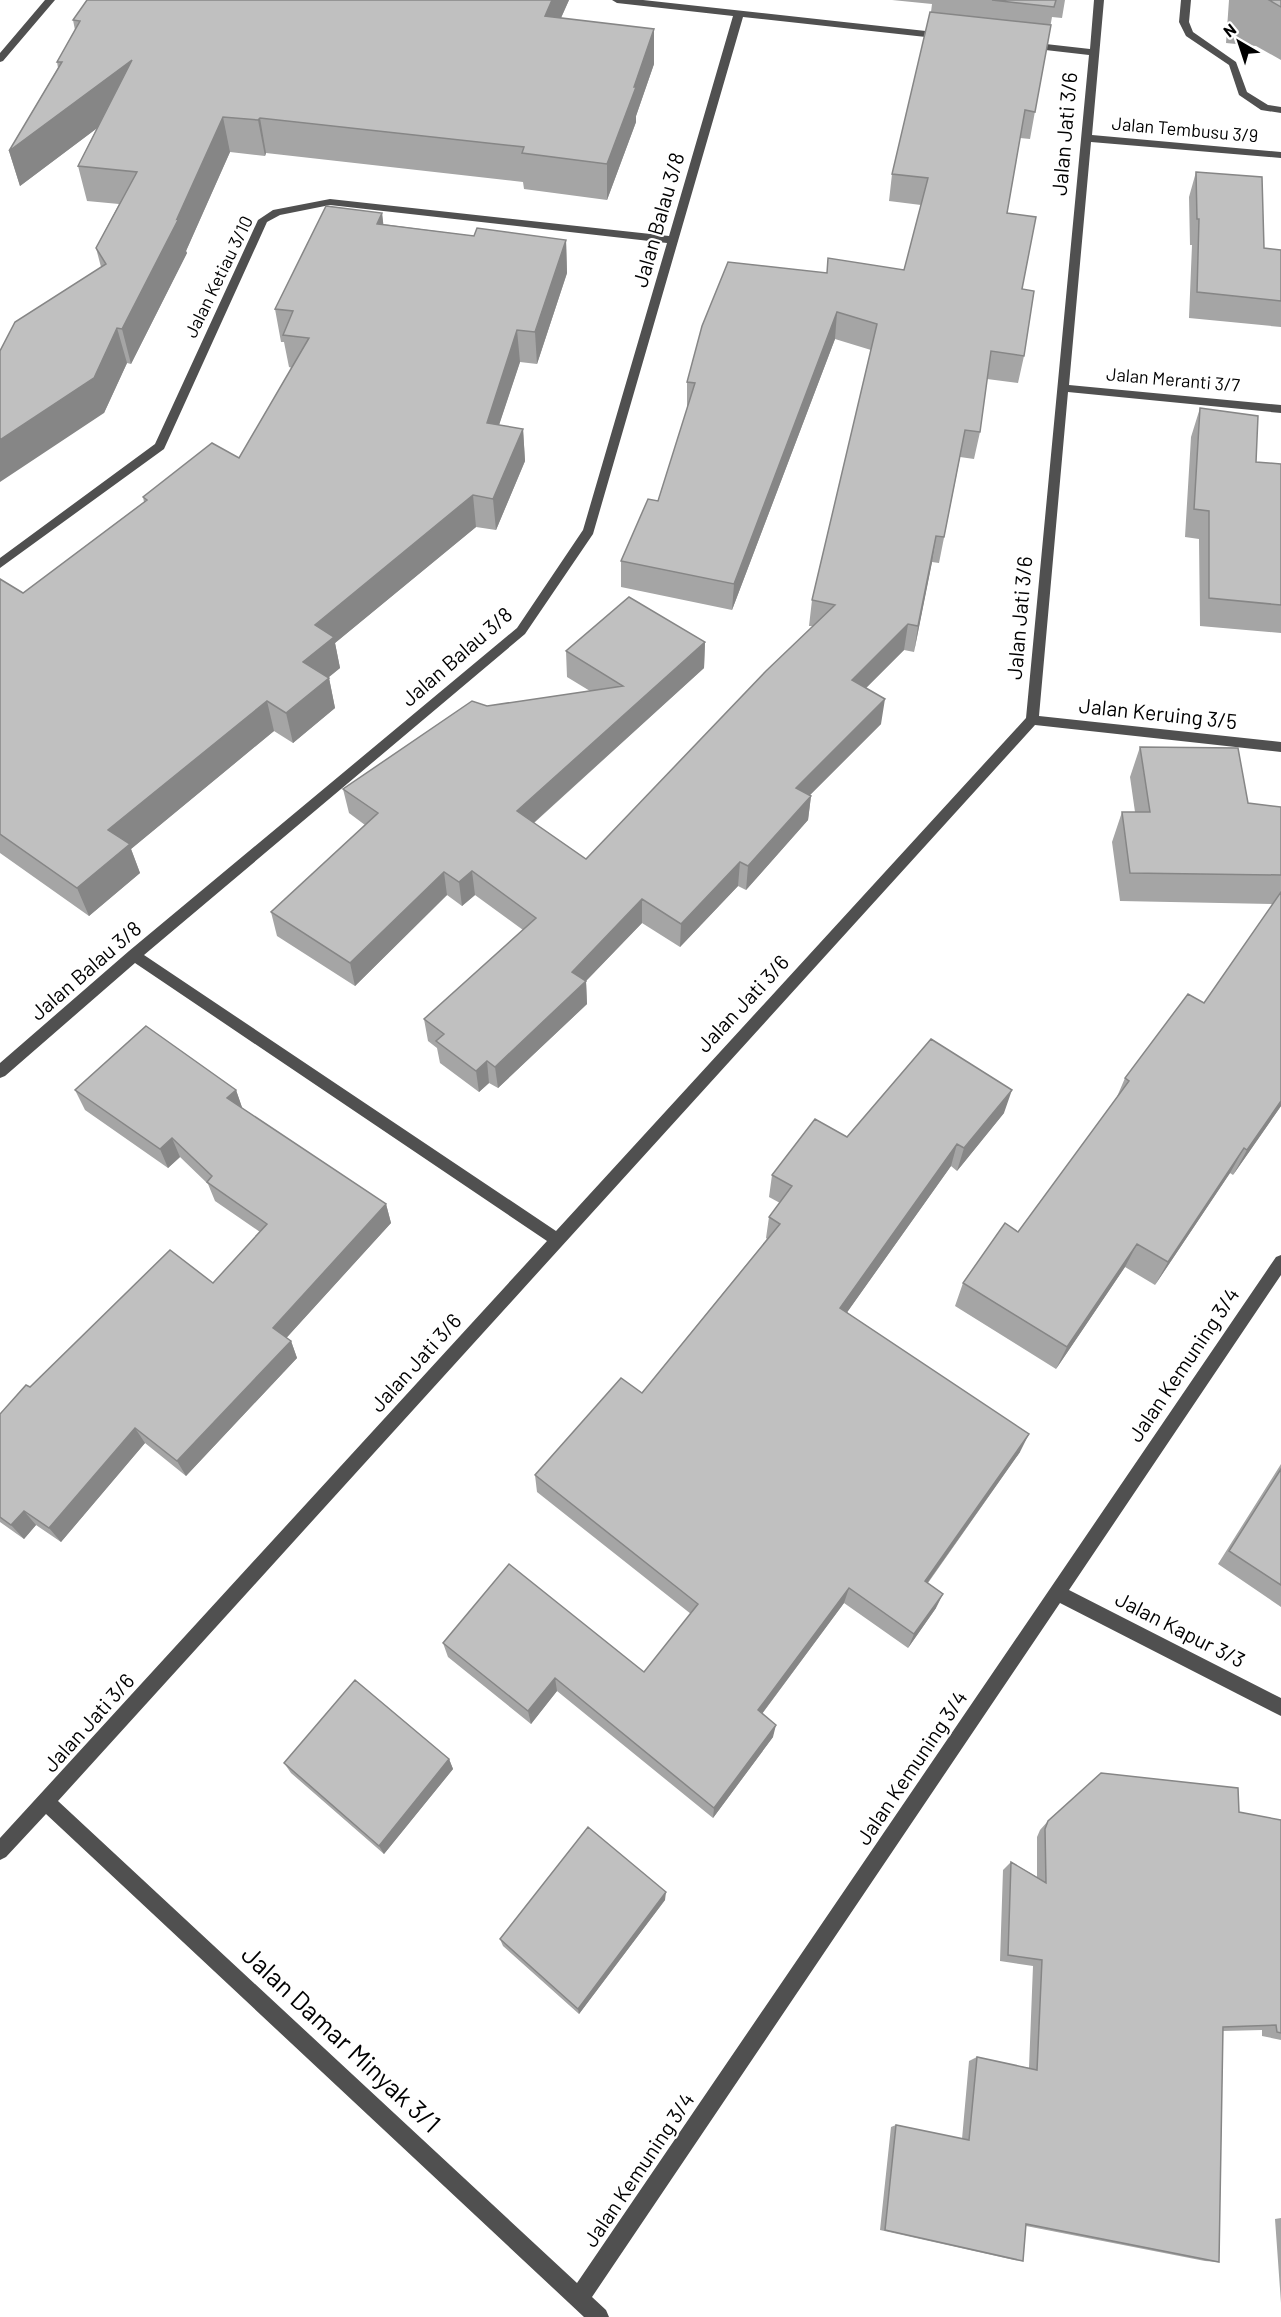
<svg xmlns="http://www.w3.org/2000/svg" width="1281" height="2317" font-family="Barlow,sans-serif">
<rect width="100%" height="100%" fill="#fff"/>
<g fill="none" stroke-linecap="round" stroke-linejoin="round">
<path fill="#505050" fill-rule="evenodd" d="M45,0H55L3,61L0,62V53Z
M612,0H643L944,33L949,36L944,39L743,17L593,534L525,634L144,955L556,1231L1026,718L1089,55L1028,48L1023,45L1028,42L1090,49L1094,0H1104L1092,135L1281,152V158L1091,142L1069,385L1281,405V413L1068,392L1039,716L1281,742V752L1035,725L58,1801L577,2283L1276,1257L1281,1255V1275L1069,1590L1281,1698V1716L1060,1603L592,2297L606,2310L609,2317H584L46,1814L6,1857L0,1860V1838L547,1241L135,963L5,1076L0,1078V1063L129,951L517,628L583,530L667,243L330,205L280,215L267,222L164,449L0,568V558L155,444L258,220L273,210L330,199L669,236L733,16L617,3Z
M1181,0H1191L1189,22L1193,32L1236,62L1247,92L1268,105L1281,107V113L1261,110L1239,95L1229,65L1186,36L1179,22Z"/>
</g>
<path fill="#a5a5a5" d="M87,0H569L561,18L654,64L636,116V122L607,200L524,189L523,182L266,153L265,156L230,152L186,251L187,253L131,364L127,363L104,413L101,267L96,248L119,204L87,201L78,166L97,128L20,186L9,151L58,68L57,62L75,30L73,20Z
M892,0H1065L1062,18L1052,17L1030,139L1020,138L1007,213L1022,289L1024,356L1018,383L987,379L980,432L974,459L960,457L939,563L932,562L914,652L904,650L866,688L881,724L810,795L811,796L808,820L746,890L738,886L680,947L642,923L586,981L587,1004L498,1088L489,1083L479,1092L440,1063L437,1048L428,1041L424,1019L523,930L475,895L462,906L447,895L355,986L277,936L271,912L365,825L349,813L343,789L487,706L590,691L567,677L566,651L705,642L704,668L534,823L586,859L813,626H809L812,600L871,350L835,339L732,610L621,587V561L658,501L687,409V382L827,273L904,270L921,205L889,201L892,174L931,12L932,4Z
M1229,0H1281V60L1256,46L1226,43Z
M1196,172L1264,248L1281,250V327L1189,318L1192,245H1190L1189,197Z
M382,213L383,224L474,236L566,240L567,273L537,364L520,362L499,425L523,429L525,461L496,530L476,527L335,643L340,668L328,678H329L335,708L293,743L274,731L131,849L140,873L89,916L0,853V579L23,593L144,502L143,497L239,458L292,368L289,367L284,342H281L275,309Z
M1200,408L1256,462L1281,464V633L1200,626L1199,539L1185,537L1191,437Z
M1140,747L1248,803L1281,807V1106L1233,1175L1230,1173L1155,1285L1125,1267L1056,1369L955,1306L963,1283L1018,1232L1116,1099L1125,1078L1204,1003L1273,904L1120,901L1112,842L1122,812H1135L1130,777Z
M75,1090H236L242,1108L386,1204L391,1223L286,1338L291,1341L297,1358L186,1476L145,1443L61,1542L36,1525L24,1539L0,1522V1414L30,1387L213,1283L260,1232L215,1201L208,1184L180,1157L168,1168L85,1110Z
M1004,1113L957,1171L951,1166L847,1312L1020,1452L928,1583L936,1608L908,1648L844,1603L762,1714L773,1737L713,1818L557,1691L531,1724L448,1657L443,1643L644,1672L691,1614L537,1492L535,1475L642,1393L767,1239L766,1238L769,1217L780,1203L769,1197L772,1175L847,1137Z
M1281,1464V1607L1218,1564Z
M449,1759L453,1769L384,1854L291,1773L284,1763Z
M1239,1812L1281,1820V2040L1262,2036V2030L1223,2031L1219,2262L1205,2261L1026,2226L1023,2261L1014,2260L880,2230L891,2127L896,2125L962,2139L969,2061L977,2057L1029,2068L1033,1966L1000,1961L1003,1870L1011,1862L1037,1877V1837L1040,1830L1048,1821Z
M665,1900L579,2014L503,1946L500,1939Z
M1281,2218V2303L1275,2219Z"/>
<path fill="#868686" d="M552,0H569L546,51L545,16Z
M654,29V64L636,116V122L607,200V164Z
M132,60L140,96L20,186L9,151Z
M223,117L230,152L186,251L187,253L131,364L122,329L177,219Z
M260,118L266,153L265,156L258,120Z
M382,213L386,246L377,224Z
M566,240L567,273L537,364L535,332Z
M837,312L835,339L732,610L734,584Z
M117,328L127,363L104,413L0,482V440Z
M517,330L520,362L489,455L487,423Z
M523,429L525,461L496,530L493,499Z
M473,495L476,527L335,643L340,668L310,692L303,662L315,625Z
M936,536L932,562L914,652L918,626Z
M908,624L904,650L848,706L852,680Z
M705,642L704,668L519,836L517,811Z
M329,678L335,708L293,743L286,713Z
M885,699L881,724L793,812L796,788Z
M267,701L274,731L131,849L140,873L89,916L77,888L108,830Z
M811,796L808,820L746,890L748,866Z
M740,862L738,886L680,947L681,924Z
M472,871L475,895L462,906L459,882Z
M444,872L447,895L355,986L350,963Z
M642,899V923L586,981L587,1004L498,1088L495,1067L572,972Z
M487,1061L489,1083L479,1092L476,1071Z
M236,1090L243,1110L227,1098Z
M1012,1090L1004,1113L957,1171L964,1148Z
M1281,1101V1106L1233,1175L1247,1150Z
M172,1138L180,1157L168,1168L160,1149Z
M957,1144L951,1166L836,1328L840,1308Z
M1244,1148L1230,1173L1155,1285L1168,1262Z
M386,1204L391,1223L280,1345L273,1328Z
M1137,1244L1125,1267L1056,1369L1067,1347Z
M291,1341L297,1358L186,1476L177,1461Z
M135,1428L145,1443L61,1542L49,1528Z
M1029,1434L1020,1452L918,1596L925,1581Z
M24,1511L36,1525L24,1539L11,1525Z
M849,1588L844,1603L755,1723L758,1710Z
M943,1594L936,1608L908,1648L914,1634Z
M555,1678L557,1691L531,1724L528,1711Z
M776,1725L773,1737L713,1818L714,1808Z
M449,1759L453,1769L384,1854L379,1846Z
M666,1892L665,1900L579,2014L578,2009Z"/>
<path fill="#c0c0c0" stroke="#868686" stroke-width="1.5" d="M87,0H552L545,16L654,29L634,87H636L607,164L522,153L524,147L260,118L258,120L223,117L177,219L179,218L122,329L117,328L94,378L0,440V351L15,322L106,264L96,248L137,172L78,166L132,60L9,151L62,62H57L80,21L73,20Z
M992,0H1056L1054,7Z
M1269,0H1281V7Z
M930,12L1051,25L1035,112L1025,110L1007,213L1036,217L1022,289L1034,291L1024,356L991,351L980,432L965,430L944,537L936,536L918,626L908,624L852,680L885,699L796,788L811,796L748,866L740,862L681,924L642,899L572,972L586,981L495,1067L487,1061L476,1071L436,1041L444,1034L424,1019L536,918L472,871L459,882L444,872L350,963L271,912L378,813L343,789L472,701L487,706L623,686L566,651L629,597L705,642L517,811L586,859L766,671L835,605L812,600L877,324L837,312L734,584L621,561L648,499L658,501L695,383L687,382L702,326L728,262L827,273L828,258L904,270L928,178L892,174Z
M1196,172L1262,177L1264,248L1281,250V301L1197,292L1199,219H1197Z
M326,206L382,213L377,224L474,236L477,228L566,240L535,332L517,330L487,423L523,429L493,499L473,495L315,625L334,637L303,662L329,678L286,713L267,701L108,830L130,844L77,888L0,834V579L23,593L147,500L143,497L212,443L239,458L309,338L283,335L293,311L275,309Z
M1200,408L1258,416L1256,462L1281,464V605L1209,598V511L1194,509Z
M1140,747L1238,748L1248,803L1281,807V875L1130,873L1122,812H1150Z
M1281,892V1101L1247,1150L1244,1148L1168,1262L1137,1244L1067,1347L963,1283L1005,1223L1018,1232L1129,1081L1125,1078L1188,994L1204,1003Z
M146,1026L236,1090L227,1098L386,1204L273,1328L291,1341L177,1461L135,1428L49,1528L24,1511L11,1525L0,1517V1414L26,1385L30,1387L170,1250L213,1283L267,1224L207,1182L212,1176L172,1138L160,1149L75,1090Z
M931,1039L1012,1090L964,1148L957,1144L840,1308L1029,1434L925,1581L943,1594L914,1634L849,1588L758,1710L776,1725L714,1808L555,1678L528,1711L443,1643L509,1564L644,1672L698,1604L535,1475L621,1378L642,1393L780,1224L769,1217L792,1186L772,1175L815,1119L847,1137Z
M1281,1469V1585L1229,1551Z
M355,1680L449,1759L379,1846L284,1763Z
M1101,1773L1238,1788L1239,1812L1281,1820V2033L1277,2032L1276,2025L1223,2027L1219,2262L1026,2224L1023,2261L885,2230L896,2125L969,2140L977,2057L1037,2070L1042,1960L1008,1955L1011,1862L1046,1883L1045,1829L1048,1821Z
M588,1827L666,1892L578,2009L500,1939Z"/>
<g text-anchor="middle" stroke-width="4.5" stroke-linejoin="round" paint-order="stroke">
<g font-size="18" fill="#000" stroke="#fff">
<text transform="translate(1185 130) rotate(5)" y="6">Jalan Tembusu 3/9</text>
<text transform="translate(219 277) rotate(-64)" y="6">Jalan Ketiau 3/10</text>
<text transform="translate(1173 380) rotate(5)" y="6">Jalan Meranti 3/7</text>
</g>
<g font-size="21" fill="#000" stroke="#fff">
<text transform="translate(1065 134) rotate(-85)" y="7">Jalan Jati 3/6</text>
<text transform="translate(659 220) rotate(-74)" y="7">Jalan Balau 3/8</text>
<text transform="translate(1020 618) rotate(-85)" y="7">Jalan Jati 3/6</text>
<text transform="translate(457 657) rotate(-41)" y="7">Jalan Balau 3/8</text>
<text transform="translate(1158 714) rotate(6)" y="7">Jalan Keruing 3/5</text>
<text transform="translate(86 971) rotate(-41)" y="7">Jalan Balau 3/8</text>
<text transform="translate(743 1004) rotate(-47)" y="7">Jalan Jati 3/6</text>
<text transform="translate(416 1363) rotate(-48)" y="7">Jalan Jati 3/6</text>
<text transform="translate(1184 1365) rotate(-56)" y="7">Jalan Kemuning 3/4</text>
<text transform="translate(1180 1630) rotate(27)" y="7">Jalan Kapur 3/3</text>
<text transform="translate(89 1723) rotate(-48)" y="7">Jalan Jati 3/6</text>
<text transform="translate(912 1768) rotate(-56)" y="7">Jalan Kemuning 3/4</text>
<text transform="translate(639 2170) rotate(-56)" y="7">Jalan Kemuning 3/4</text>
</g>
<g font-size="26" fill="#000" stroke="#fff">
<text transform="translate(341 2039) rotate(43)" y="9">Jalan Damar Minyak 3/1</text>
</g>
</g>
<g transform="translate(1239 42) rotate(321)" stroke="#ffffff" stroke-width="4.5" paint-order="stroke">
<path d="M0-4.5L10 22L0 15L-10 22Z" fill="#000000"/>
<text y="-9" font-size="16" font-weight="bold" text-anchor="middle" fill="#000000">N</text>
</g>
</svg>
